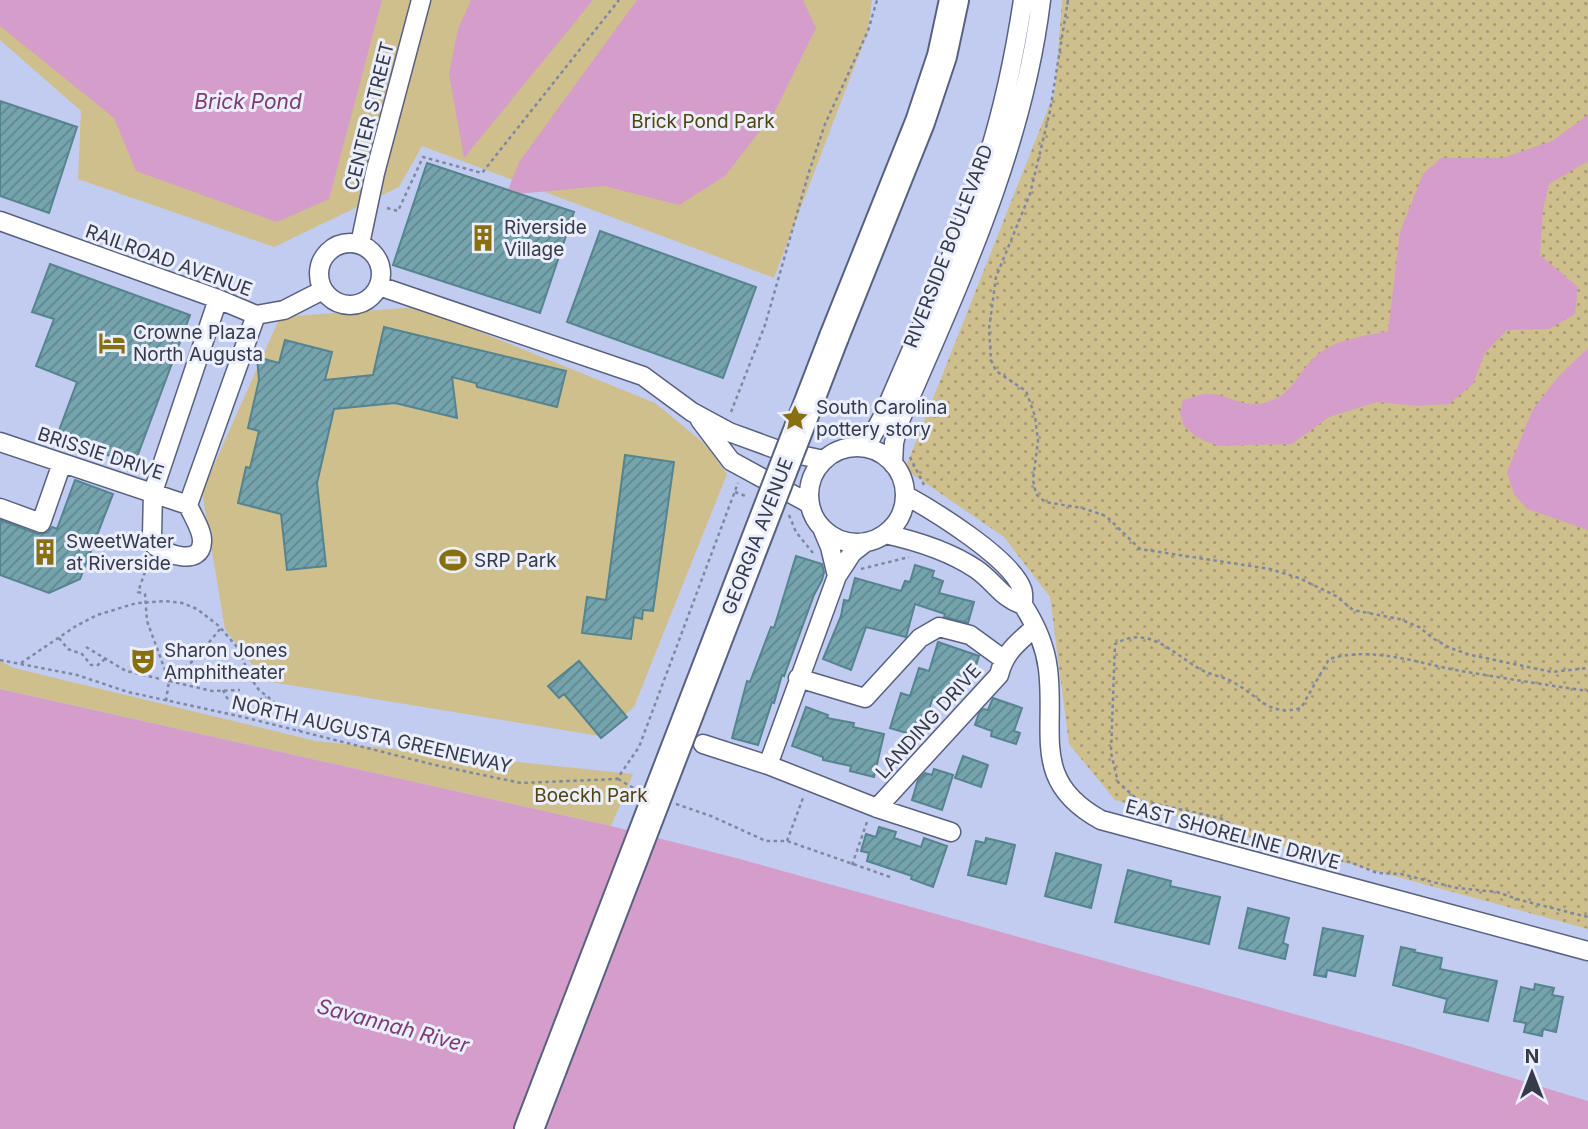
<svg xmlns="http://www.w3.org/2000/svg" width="1588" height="1129" font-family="Inter,sans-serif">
<defs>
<pattern id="grass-dots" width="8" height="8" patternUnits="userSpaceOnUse" patternTransform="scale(1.75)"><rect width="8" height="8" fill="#cebf8d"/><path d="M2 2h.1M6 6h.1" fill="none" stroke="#a89c75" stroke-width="1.8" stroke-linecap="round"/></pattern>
<pattern id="building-hatch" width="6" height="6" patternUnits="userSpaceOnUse" patternTransform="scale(1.75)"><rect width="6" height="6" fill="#75a4af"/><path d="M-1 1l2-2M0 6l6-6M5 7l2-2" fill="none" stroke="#618790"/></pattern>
</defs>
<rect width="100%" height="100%" fill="#c2ccf1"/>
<path fill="url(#grass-dots)" d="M1062,0H1588V929L1115,800L1069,744L1050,597L1004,537L905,469L1055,91Z"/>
<path fill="#cebf8d" d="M0,0H872L868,31L774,278L422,146L399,187L274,247L78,179L81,111L0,40Z
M419,307L655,403L706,445L727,474L634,707L600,736L265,681L225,629L202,492L280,317Z
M0,661L14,668L316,741L633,774L611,826L0,689Z"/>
<path fill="#d59dca" d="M0,0H382L329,199L277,222L136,171L114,118L0,26Z
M471,0H593L464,158L449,74L458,29Z
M637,0H803L816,28L774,113L725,176L679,205L604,186L506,195L519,162Z
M1588,115V161L1549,184L1543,210L1540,255L1578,287L1575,314L1549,329L1507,330L1485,353L1473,384L1449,404L1418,406L1377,402L1329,417L1292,444L1219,446L1205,441L1195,436L1184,426L1180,413L1183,400C1190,399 1197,395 1204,394C1225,391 1241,410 1267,402C1292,395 1296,375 1313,359C1332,339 1363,337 1388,331L1400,232L1423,174L1441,158H1503L1552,141Z
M1588,348V530L1527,509L1514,494L1507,472L1533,409L1558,377Z
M0,689L611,826L740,859L1405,1045L1588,1101V1129H0Z"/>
<path fill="url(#building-hatch)" stroke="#55848e" stroke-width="2" d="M0,101L77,127L49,213L0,196Z
M427,163L574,212L540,313L393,265Z
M600,231L756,287L723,378L567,322Z
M50,264L190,315L134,465L57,436L77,382L36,366L54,319L32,312Z
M384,327L566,371L557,407L477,387L476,383L452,377L457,418L395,403L334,409L317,483L326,566L287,570L281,514L238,503L246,467L250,468L259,431L248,428L259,380L257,357L279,363L285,340L332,352L325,380L373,375Z
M625,455L674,462L653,611L643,610L642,619L634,617L631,639L582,633L587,597L606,600Z
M75,480L113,494L80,579L49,593L0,575V520L38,534L48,532L52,527L57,529Z
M796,556L822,564L824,572L822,580L814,595L784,676L782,675L774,703L772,702L758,745L732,738L747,681L750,682L771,627L774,628Z
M915,565L934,571L932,577L943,581L939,593L974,602L968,623L944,617L945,614L915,604L906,637L866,627L851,670L823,659L841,616L844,600L849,601L855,578L901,591L905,581L910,582Z
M938,642L979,656L971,682L959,678L951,703L933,697L920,737L890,728L901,693L910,696L919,668L929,671Z
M579,661L627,717L601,738L564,694L559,698L548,686Z
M993,698L1022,708L1014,731L1020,733L1016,744L991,736L992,731L975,725L979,713L983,709L988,710Z
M806,707L828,715L827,718L854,723L853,727L884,734L874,777L850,771L851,766L823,760V757L792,746Z
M963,756L988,765L981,787L955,778Z
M934,769L953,775L942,810L912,800L918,780L925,773L932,775Z
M879,827L896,832L894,838L921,847L924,838L947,846L933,887L911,879L912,876L867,861L869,853L861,851L866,834L876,837Z
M986,838L1015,845L1006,884L968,875L976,841L985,843Z
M1056,853L1101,865L1091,908L1045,896Z
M1128,870L1171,881L1170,886L1220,897L1209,944L1115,922Z
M1248,908L1289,918L1283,943L1288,945L1285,959L1239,948Z
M1323,928L1363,936L1355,976L1327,970L1326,977L1314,975Z
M1401,947L1415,950L1414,952L1442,958L1440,969L1497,981L1488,1021L1444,1012L1447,999L1393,985Z
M1535,984L1554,988L1552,995L1563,997L1556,1032L1543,1029L1542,1036L1524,1032L1526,1023L1514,1021L1521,987L1534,990Z"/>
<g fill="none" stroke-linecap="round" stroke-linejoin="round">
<defs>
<path id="minor" d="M0,221L218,299L256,315L284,310L323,290
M319 274a31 31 0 1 1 62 0a31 31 0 1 1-62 0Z
M360,244L375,173L421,0
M379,286L643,376L692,412L729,432L781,451L824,460
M700,420L731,461L810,504
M0,442L188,505
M861,447L871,438L883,416C919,331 959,246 988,157C1004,106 1015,53 1023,0
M809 495a48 48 0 1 1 96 0a48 48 0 1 1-96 0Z
M893,464L894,443L899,423C958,286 1023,150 1041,0
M905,495C934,511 1011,558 1022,589C1024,593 1023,600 1023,605
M188,505C192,515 203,531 202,542C201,567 166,554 155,546L152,536L153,492L218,299
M188,505L256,315
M0,508L41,523L62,463
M822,528L830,547L837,576
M885,534C917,541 949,551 976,569C995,582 1001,598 1023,605
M866,542L852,553L837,576L768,765L877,808L951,832
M1023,605C1036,625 1045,645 1048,669C1056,734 1030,781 1101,820L1588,951
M798,678L865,698L920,638L939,627L970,635L1003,659
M703,744L768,765
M877,808L999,675C1005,651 1018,643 1035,627"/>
<path id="primary" d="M834,337L920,122L942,56L954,0
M529,1129L552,1069"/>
</defs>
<use href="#minor" stroke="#596181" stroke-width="21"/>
<use href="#primary" stroke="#596181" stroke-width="32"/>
<path stroke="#7f87a1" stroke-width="2.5" stroke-dasharray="3.5 3.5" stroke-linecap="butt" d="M1068,0L1050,111L1030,194L996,277L989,329L991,360L996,371L1026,391L1035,416L1038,441L1033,480L1036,494L1045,502L1082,508L1106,516L1140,549L1270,569L1299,578L1336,596L1353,610L1399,619L1419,627L1434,639L1450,648L1471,655L1552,672L1588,668
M387,208L398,211L423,157L482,173L619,0
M731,412L765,325L809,172L825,124L868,31L877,0
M910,457L924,485
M735,492L748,497
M789,515L796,532L813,553
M861,569L909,557
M145,572L138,592L145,594L147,621L169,681L195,659L221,628
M59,638L68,649L82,654L91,665H98L105,659
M86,647L126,671L212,691L240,690
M0,660L77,675L128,692L243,717L435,765L521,783L617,779L639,747L738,483
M21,663L76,626L97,615L137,603L165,601L182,603L197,609L219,626L237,647L252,680L259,690L301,723L299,731
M223,690L227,698C234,702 244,701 252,703L266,697
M166,701L169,681
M618,779L637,790
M676,804L711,816L766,841H787L893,878
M787,841L803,798
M1278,849L1256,841L1242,830L1220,818L1138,800L1118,782L1111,753L1115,644C1148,625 1170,651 1198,668C1209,675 1222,676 1233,682C1259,696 1268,717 1301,708L1329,659C1373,646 1417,663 1461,671C1503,678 1546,685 1588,691
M1305,856L1350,862L1377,873L1401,874L1457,888L1497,892L1520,900L1588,917
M852,865L867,822"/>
<use href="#minor" stroke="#fff" stroke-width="18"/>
<use href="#primary" stroke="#fff" stroke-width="28"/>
<defs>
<path id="primary-bridge" d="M552,1069L834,337"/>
</defs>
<use href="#primary-bridge" stroke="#596181" stroke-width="32" stroke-linecap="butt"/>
<use href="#primary-bridge" stroke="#fff" stroke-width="28"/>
</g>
<defs>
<symbol id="building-bare" viewBox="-9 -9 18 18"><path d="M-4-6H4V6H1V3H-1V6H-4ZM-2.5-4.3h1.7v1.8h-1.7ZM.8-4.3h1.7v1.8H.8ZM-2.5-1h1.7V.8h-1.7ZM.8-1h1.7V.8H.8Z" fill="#887011" stroke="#eaeefd" stroke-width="2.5" paint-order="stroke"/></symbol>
<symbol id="hotel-bare" viewBox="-9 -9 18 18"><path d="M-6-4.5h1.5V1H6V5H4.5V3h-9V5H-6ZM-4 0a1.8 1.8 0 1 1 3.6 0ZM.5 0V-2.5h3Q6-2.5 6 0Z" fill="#887011" stroke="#eaeefd" stroke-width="2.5" paint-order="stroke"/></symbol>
<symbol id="sight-bare" viewBox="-9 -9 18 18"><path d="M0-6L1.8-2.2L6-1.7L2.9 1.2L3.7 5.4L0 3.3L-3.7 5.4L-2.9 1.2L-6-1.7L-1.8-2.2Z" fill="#887011" stroke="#eaeefd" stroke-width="2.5" paint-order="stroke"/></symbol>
<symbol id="stadium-bare" viewBox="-9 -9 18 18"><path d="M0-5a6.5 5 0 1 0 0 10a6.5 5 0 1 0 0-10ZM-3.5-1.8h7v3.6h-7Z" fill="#887011" stroke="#eaeefd" stroke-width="2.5" paint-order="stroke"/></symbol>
<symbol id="theatre-bare" viewBox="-9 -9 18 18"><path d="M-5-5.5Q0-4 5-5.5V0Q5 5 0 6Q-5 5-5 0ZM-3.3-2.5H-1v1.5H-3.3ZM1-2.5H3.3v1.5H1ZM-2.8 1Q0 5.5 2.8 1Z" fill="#887011" stroke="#eaeefd" stroke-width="2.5" paint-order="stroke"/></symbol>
</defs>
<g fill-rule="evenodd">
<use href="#building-bare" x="464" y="219" width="38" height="38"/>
<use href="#hotel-bare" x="93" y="324" width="38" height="38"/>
<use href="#sight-bare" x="776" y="399" width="38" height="38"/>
<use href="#building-bare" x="26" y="533" width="38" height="38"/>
<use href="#stadium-bare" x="434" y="541" width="38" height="38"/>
<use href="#theatre-bare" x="124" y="642" width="38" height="38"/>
</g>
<g text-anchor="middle" stroke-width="6" stroke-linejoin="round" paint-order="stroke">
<g font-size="19" fill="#363a49" stroke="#eaeefd">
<text transform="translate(369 116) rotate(-76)" y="7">CENTER STREET</text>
<text transform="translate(948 246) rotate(-69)" y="7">RIVERSIDE BOULEVARD</text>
<text transform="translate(169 260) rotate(20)" y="7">RAILROAD AVENUE</text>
<text transform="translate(101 453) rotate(18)" y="7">BRISSIE DRIVE</text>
<text transform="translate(757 536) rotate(-69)" y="7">GEORGIA AVENUE</text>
<text transform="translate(928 721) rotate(-48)" y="7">LANDING DRIVE</text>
<text transform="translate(372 734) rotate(13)" y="7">NORTH AUGUSTA GREENEWAY</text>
<text transform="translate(1233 834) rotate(15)" y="7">EAST SHORELINE DRIVE</text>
</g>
<g font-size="19" fill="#52440e" stroke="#eaeefd">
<text x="703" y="128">Brick Pond Park</text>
<text x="591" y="802">Boeckh Park</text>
</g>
<g font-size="19" fill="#363a49" stroke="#eaeefd" text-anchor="start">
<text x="504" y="234">Riverside<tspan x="504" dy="22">Village</tspan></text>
<text x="133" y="339">Crowne Plaza<tspan x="133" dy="22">North Augusta</tspan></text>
<text x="816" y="414">South Carolina<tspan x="816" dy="22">pottery story</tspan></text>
<text x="66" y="548">SweetWater<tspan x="66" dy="22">at Riverside</tspan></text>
<text x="474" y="567">SRP Park</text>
<text x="164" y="657">Sharon Jones<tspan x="164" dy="22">Amphitheater</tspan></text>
</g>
<g font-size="21" font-style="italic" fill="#7e3a73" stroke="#eaeefd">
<text x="248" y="109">Brick Pond</text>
<text transform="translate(393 1026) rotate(15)" y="7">Savannah River</text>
</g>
</g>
<g transform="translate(1532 1073)" stroke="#eaeefd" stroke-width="5" paint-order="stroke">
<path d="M0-5L12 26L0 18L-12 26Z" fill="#363a49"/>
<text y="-10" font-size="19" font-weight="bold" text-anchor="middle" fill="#363a49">N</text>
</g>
</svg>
